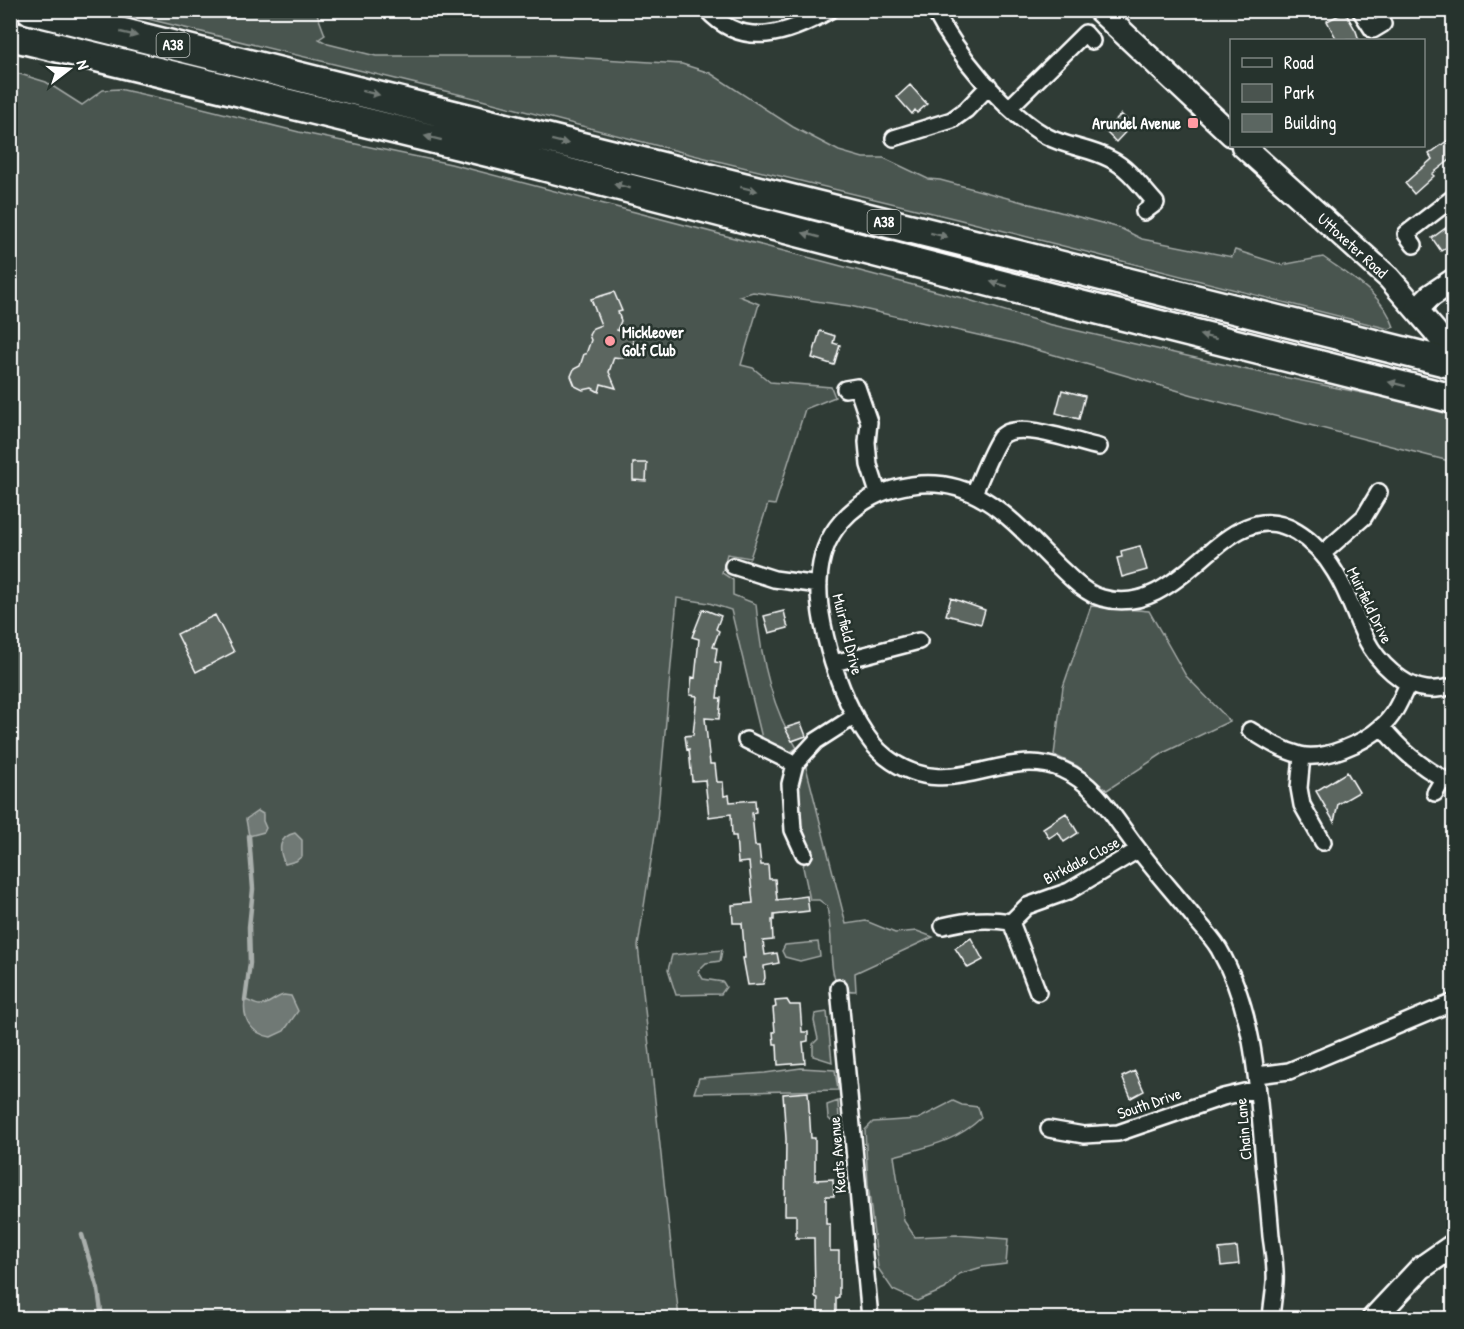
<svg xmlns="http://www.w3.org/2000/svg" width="1464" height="1329" font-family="'Patrick Hand',sans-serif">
<rect width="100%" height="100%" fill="#2f3b35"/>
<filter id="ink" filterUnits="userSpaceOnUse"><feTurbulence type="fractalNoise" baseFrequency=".0167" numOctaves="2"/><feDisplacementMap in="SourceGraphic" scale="12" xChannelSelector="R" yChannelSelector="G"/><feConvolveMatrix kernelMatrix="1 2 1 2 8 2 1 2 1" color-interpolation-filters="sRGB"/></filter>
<g filter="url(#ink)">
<path fill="#4a544f" stroke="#a4aaa7" stroke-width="1.5" d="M115,11H316L325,35L319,39L328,44L376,56H555L682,64L710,73L793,127L839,151L863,158H884L928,179L940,180L1120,228L1142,239L1232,257L1235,250L1282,265L1323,257C1351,277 1383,294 1394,327L1389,329L957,219L693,155L470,97Z
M10,71L46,82L82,105L103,90L119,89L182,103L299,132L451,164L826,262L962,298L1048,324L1248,370L1437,408L1453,416V462L1193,395L1013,343L850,306L753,292L739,296L759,304L741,365L753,368L770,382L831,387L835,397L805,409L775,505L768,504L750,558L727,554L722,573L733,580V595L756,604C760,654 770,706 797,748L789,753L773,749L762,738L731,610L709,603L677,598L657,821L638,946L679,1318H11Z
M1091,606L1149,611L1186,676L1230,721L1165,752L1107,790L1077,766L1054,755L1063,687Z
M805,763L846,924L866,921L895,933L917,931L933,937L855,973L856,991C829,992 832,964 831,944C831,931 829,919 827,906L819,900H810L803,867L804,863L811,860V856L796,808V778Z
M818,942L820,956L800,961L785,957L782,951L785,945Z
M722,950L720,961L706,963L698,971L703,979L723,982L726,987L721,994L676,995L668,970L672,955Z
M827,1012L832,1062L813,1056V1044L818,1039L814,1021L815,1014Z
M801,1068L835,1070L838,1090L694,1093L699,1078L765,1073Z
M838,1101L839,1120L831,1121L828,1118L827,1105Z
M953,1101L962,1105L978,1107L981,1118C956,1142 926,1147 894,1156L904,1221L915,1237L956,1235L1008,1239L1006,1264L982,1267L959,1274L945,1289L917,1301L893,1290L878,1268L868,1184L865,1130L873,1122L918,1119Z"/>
<path fill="#707975" stroke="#a9afac" stroke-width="1.5" d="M258,811L263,814V821L266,828L264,832L249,836L246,819Z
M295,833L302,840V856L296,861L285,864C278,850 278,837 295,833Z
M284,995L291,996L298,1011L284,1031L271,1037C252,1034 242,1020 245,1000C250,1001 255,1005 260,1005C268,1006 276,996 284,995Z"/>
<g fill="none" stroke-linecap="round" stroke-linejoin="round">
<path stroke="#a9afac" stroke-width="4.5" d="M10,91L12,89
M245,1000L250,963L249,927L253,889L249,836
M82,1235L98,1290L102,1318"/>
</g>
<path fill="#5b6661" stroke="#fff" stroke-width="1.5" d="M1345,12L1356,31L1359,40H1337L1327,21Z
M910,85L927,104L917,113L915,110L912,114L897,97Z
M1121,114L1132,125L1116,142L1105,131Z
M1454,136V157L1432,174L1434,176L1414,194L1405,183L1432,159L1429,154Z
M1454,222V242L1441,251L1432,238Z
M614,292L622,311L618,312L621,321L617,330L631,335L635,347L632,349L629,356L622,358L614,357L609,372L616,388L601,384L599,392L592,388L583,390L575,386L571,376L574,369L580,366L584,354H586L591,340L589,335L593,328L601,325L591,299Z
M820,331L835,336L833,343L840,345L834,365L812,358Z
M1062,390L1085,396L1079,419L1056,413Z
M633,463H647L646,481L633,480Z
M1140,546L1147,570L1122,577L1117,558L1122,557L1121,551Z
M951,598L985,610L981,624L946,615Z
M703,609L721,616L716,629L719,631L713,647L717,648L715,662L721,663L717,698H721L719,719L705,718L710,764H715L717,782H723L724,796L729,795L730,802L755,800L756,812L752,813L755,846H759L761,865H768L769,879H775L777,900L807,896L809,911L774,915V920H772L773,940L763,941L765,955L777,953L779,963L764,966L765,978L763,984L748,985L743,958H745L742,923H733L732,905L753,903L749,862L738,863L736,836H732L731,814L709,817L705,780L692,781L689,749L687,750L685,736L693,735L697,696L690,695L692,677L695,678L699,639L692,637Z
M784,611L788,628L769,633L764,616Z
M215,615L234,652L196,672L177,634Z
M801,723L806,736L792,741L785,728Z
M1347,772L1359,792L1338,804L1334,822L1316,791Z
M1066,813L1078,833L1064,842L1058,832L1049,838L1043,828Z
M971,938L983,960L968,968L955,948Z
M787,1000L790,1005H800L802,1032H808V1041L803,1042L805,1063L778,1065L777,1044H774L773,1032H775L773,1008L776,1007L775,1001Z
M1135,1071L1144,1091L1131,1098L1122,1077Z
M808,1092L811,1138H815V1180L833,1179L834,1196H826V1224H830V1251H839V1297L836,1298V1313H818V1298L815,1297L814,1238H796V1215H785L786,1139L783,1094Z
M1237,1247L1239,1264L1221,1266L1219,1249Z"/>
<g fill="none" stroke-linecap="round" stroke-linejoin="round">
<defs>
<path id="street" d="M707,10C743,50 789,34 830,10
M934,10C957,54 1003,111 1046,136C1066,147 1090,148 1110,159C1129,168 1142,188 1156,203L1144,212
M1360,10L1373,30L1383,24
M1010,107L1085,33L1092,41
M894,138L952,120L966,110L989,86
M1414,245L1406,234L1454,197
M845,389L857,387L869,422L867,442L869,465L878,493
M974,493C981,478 991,451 1000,438C1016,418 1077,443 1099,447
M1322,554L1364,517L1379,492
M733,566L774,579L819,585
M834,663L919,641
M1382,727C1401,751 1426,771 1454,784
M1250,730C1266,740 1281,750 1300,755C1323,761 1364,743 1381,727C1394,717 1401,699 1408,684
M746,740L795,764
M1302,756L1299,788L1302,805L1323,842
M1435,793L1443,779
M804,854L793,830L790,784L795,764L816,741L855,716
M943,926C969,920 986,918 1011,922
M839,988L870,1318
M1038,992L1011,922L1027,906L1069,891L1138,850
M1257,1075L1289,1071L1454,1002
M1049,1129L1084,1135L1118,1133L1223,1097L1257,1089
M1271,1318C1272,1306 1274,1294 1275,1282C1276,1267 1273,1251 1271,1236C1269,1212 1267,1187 1264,1163C1258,1090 1256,1014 1219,949C1213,939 1204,929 1196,920C1177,896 1156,873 1138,849C1115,820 1098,785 1063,770C1005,743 950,807 886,757C848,728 816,628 819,581C820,559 826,539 841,522C860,500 883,489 912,485C978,475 1015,524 1058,566C1071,578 1084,593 1102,598C1185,622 1225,487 1297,532C1312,541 1326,557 1335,572C1360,612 1358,649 1401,679C1418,691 1434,691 1454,686"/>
<g id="secondary">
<path d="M1099,10L1232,135"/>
<path id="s1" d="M1243,146L1389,278L1434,330L1454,356"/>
<path d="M1417,309L1430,296L1454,280"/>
<path d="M1374,1318L1421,1268L1454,1245"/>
</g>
<path id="highway" d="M31,10C277,70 522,132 767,193C996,250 1225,305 1454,364
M10,36L504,156L1056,299L1454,399"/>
</defs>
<use href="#street" stroke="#fff" stroke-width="20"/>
<use href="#secondary" stroke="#fff" stroke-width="27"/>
<use href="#highway" stroke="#fff" stroke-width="33"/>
<use href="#street" stroke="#26332d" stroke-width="15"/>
<use href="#secondary" stroke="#26332d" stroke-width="22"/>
<use href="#highway" stroke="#26332d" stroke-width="28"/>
</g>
<defs><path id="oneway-solid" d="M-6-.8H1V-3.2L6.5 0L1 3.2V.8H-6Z" transform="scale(1.5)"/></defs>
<g fill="#727a76">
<use href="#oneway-solid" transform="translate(129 34) rotate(13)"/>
<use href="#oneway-solid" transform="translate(371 93) rotate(14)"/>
<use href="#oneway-solid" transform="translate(433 138) rotate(-166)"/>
<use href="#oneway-solid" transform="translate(560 142) rotate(14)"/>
<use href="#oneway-solid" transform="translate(622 186) rotate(-165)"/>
<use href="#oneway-solid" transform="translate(749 189) rotate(14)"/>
<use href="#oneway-solid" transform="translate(811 235) rotate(-165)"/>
<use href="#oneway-solid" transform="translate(939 235) rotate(14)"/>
<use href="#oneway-solid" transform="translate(999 284) rotate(-165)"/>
<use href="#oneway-solid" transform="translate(1208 337) rotate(-166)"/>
<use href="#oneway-solid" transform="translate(1397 384) rotate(-166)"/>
</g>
</g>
<g fill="#ff9aa2" stroke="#26332d" stroke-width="2">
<rect x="1187" y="117" width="12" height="12" rx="3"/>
<circle cx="610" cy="341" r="6"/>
</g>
<g text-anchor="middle" stroke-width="5" stroke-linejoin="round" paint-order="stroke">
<g fill="#26332d" stroke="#bec2c0" stroke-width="1.5">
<rect x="156.5" y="33" width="33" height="24" rx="4.5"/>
<rect x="867.5" y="210" width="33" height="24" rx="4.5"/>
</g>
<g font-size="15" font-weight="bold" fill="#fff">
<text x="173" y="50">A38</text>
<text x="884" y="227">A38</text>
</g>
<g font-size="16" font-weight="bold" fill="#fff" stroke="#26332d" text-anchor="end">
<text x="1181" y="129">Arundel Avenue</text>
<text x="622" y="338" text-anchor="start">Mickleover<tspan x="622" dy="18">Golf Club</tspan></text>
</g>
<g font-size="16" fill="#fff" stroke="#26332d">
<text dy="6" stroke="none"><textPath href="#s1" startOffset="148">Uttoxeter Road</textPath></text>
<text transform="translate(1370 605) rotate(64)" y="6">Muirfield Drive</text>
<text transform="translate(848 634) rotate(76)" y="6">Muirfield Drive</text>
<text transform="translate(1081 860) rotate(-28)" y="6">Birkdale Close</text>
<text transform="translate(1149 1103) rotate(-19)" y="6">South Drive</text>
<text transform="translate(1243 1129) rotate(-95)" y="6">Chain Lane</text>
<text transform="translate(837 1155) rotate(-95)" y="6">Keats Avenue</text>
</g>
</g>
<rect width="1464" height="1329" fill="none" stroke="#26332d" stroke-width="36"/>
<rect x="18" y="18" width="1428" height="1293" fill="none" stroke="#fff" stroke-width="2" filter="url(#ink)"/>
<rect x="1230" y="39" width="195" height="108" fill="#26332d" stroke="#7d8581" stroke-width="1.5"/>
<rect x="1242" y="58" width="30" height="9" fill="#26332d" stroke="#7d8581" stroke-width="1.5"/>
<text x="1284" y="69" font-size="18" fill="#ffffff">Road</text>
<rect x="1242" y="84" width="30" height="18" fill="#4a544f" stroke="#7d8581" stroke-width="1.5"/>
<text x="1284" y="99" font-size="18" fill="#ffffff">Park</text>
<rect x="1242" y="114" width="30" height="18" fill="#5b6661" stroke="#7d8581" stroke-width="1.5"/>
<text x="1284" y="129" font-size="18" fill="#ffffff">Building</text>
<g transform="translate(69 69) rotate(73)" stroke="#26332d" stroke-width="4.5" paint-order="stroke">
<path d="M0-4.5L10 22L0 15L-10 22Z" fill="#ffffff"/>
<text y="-9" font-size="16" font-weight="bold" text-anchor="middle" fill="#ffffff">N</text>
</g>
</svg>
